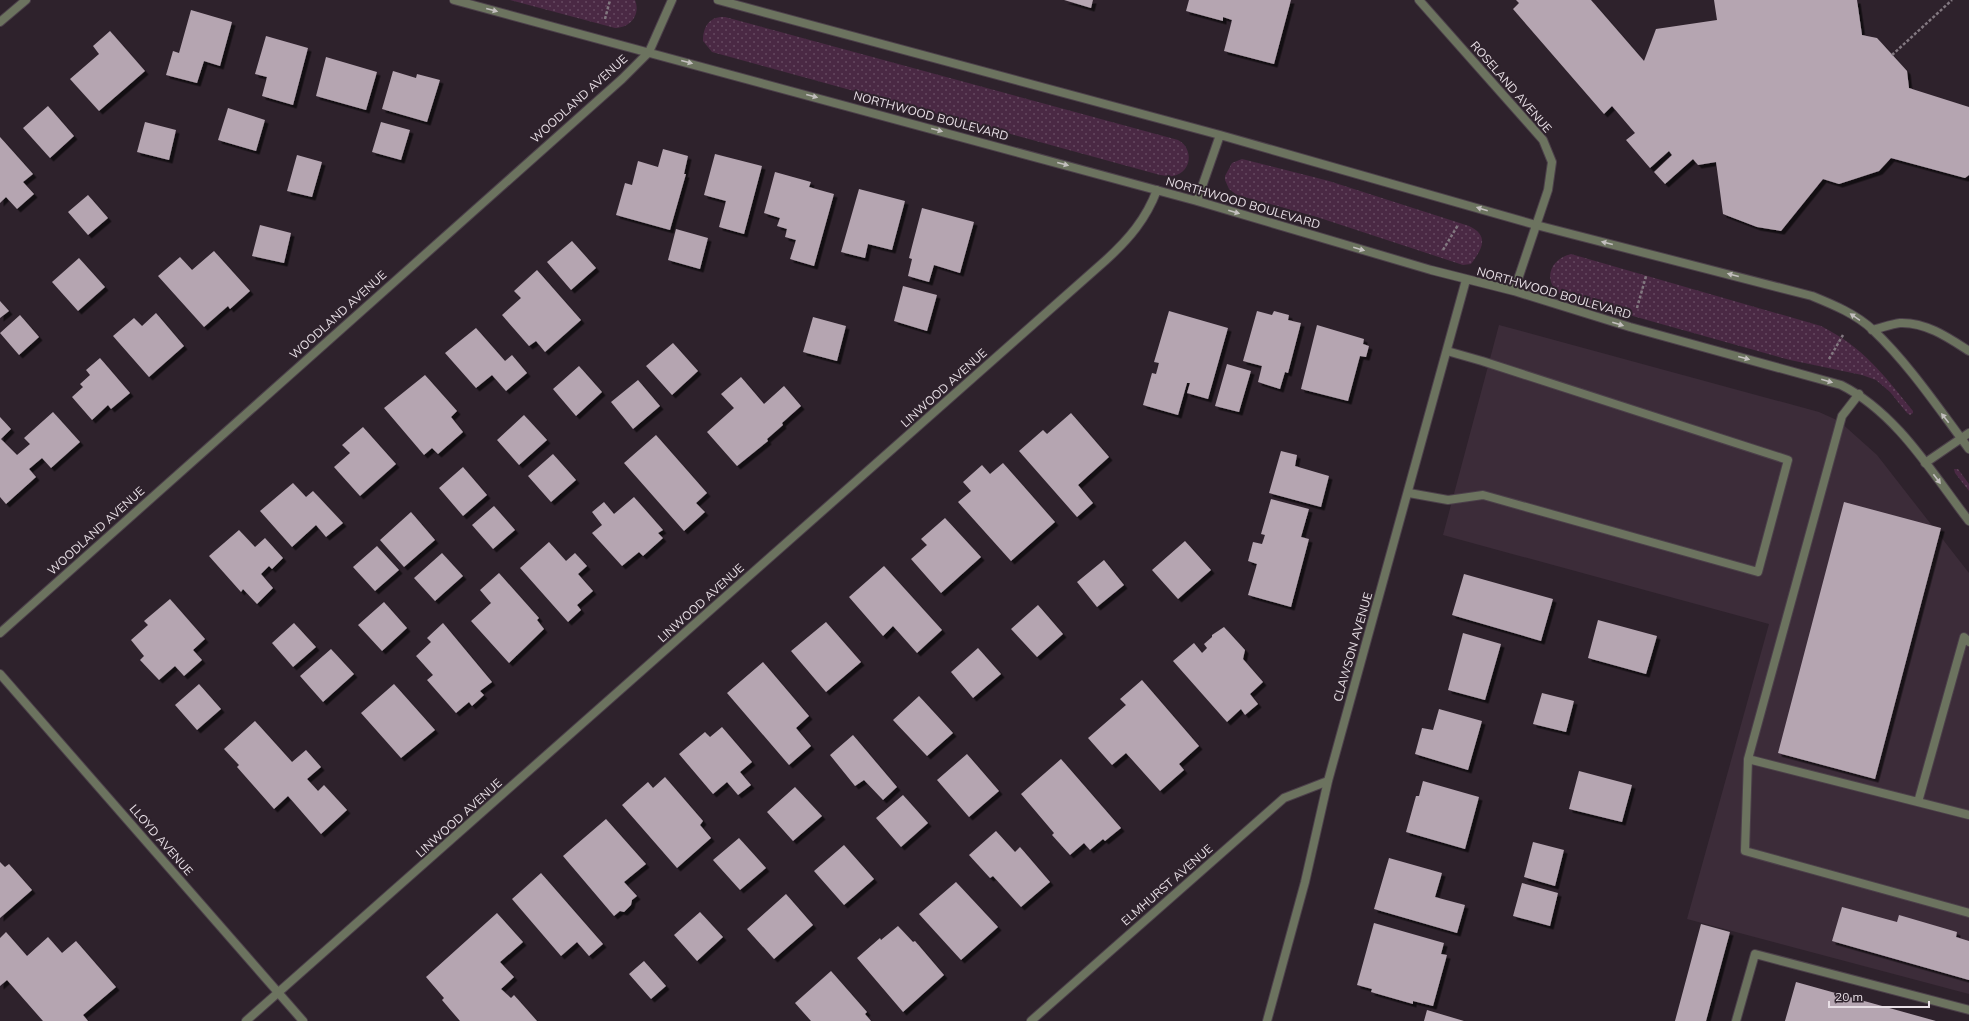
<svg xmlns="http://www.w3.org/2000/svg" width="1969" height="1021" font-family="Mulish,sans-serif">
<defs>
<pattern id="grass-dots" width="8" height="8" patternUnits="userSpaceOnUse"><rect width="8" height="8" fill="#4a2944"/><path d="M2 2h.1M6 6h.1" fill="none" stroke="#64485f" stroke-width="1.8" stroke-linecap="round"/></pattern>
<filter id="shadow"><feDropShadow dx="3.5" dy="3.5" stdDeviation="0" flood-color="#0009"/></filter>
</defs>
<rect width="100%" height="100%" fill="#2e222c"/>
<path fill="#3c2c39" d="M1499,325L1819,412L1839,421L1877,455L1969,573V994L1687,919L1769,624L1443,535Z"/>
<path fill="url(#grass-dots)" d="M510,0H635C641,15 630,28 615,28Z
M725,17L1178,140C1194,148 1192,173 1173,176C1169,177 1164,175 1160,175L712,52L703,41C703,27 709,16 725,17Z
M1242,159L1329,181L1469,226C1490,236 1482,249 1471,264L1463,265L1317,217L1237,195L1229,189L1225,180V176L1232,163Z
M1571,254L1821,326C1864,348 1883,374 1913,411V413L1910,415L1907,413L1890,392L1876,380L1862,375L1790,360L1565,297C1542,285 1547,260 1571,254Z
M1954,469H1958L1969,484V491L1955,473Z"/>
<path fill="#b5a5b1" filter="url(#shadow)" d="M1064,0H1093L1091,8Z
M1189,0H1291L1274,64L1224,51L1232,20L1223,17V21L1186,11Z
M1516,0H1591L1644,61L1656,29L1717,20L1714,0H1857L1862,35L1877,38L1907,71L1909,88L1969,107V175L1965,178L1891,158L1879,171L1839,184L1823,179L1781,231L1757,227L1723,214L1716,162L1698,165L1693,159L1665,184L1654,172L1672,155L1669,151L1650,168L1626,140L1635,133L1612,106L1604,114L1513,9L1519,3Z
M191,10L232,22L220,66L204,61L197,83L166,75L173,51L179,53Z
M110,31L145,71L99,111L70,79L99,54L93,46Z
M266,36L308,48L293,105L262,96L267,77L255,74Z
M326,57L377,72L366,110L316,96Z
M393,71L416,78L417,74L440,80L427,122L382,109Z
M48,106L74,136L50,158L23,128Z
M228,108L265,120L256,151L218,140Z
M145,122L176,130L169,160L137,152Z
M381,122L410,130L401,160L372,152Z
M0,137L33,174L23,182L34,194L17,209L6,197L0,203Z
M663,149L688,156L684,174H686L670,230L616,215L625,183L632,185L638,161L658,167Z
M715,154L762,166L744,234L719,227L726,201L704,195Z
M297,155L322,162L312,197L287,191Z
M775,172L811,182L809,187L834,194L814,266L790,259L796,240L785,237L787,229L777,226L780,218L764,213Z
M859,189L905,201L892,250L868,244L865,258L841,252Z
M88,195L108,218L88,235L68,212Z
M922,208L974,222L960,273L934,265L929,282L908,276L912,259L909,258Z
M260,225L291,233L284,263L252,256Z
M676,229L708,238L700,269L668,260Z
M572,241L596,268L571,290L547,262Z
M214,251L250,291L230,309L228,306L204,327L158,276L180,257L192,270Z
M79,258L105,287L78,311L52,282Z
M537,270L581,320L545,352L536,341L529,346L502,315L521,298L514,291Z
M903,286L937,295L927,331L894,321Z
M0,301L9,311L0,318Z
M1169,311L1228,328L1208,399L1187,393L1190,383H1187L1178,415L1143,405L1152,373L1156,374L1159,363L1154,362Z
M1257,311L1272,315L1274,311L1289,315L1288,320L1301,323L1288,373L1285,372L1280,389L1258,382L1262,366L1243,361Z
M156,313L184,346L149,377L113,336L134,318L142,326Z
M20,315L39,337L19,355L0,333Z
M813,317L846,326L837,361L803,352Z
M1317,325L1364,339L1363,344L1369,346L1366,357L1360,356L1348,401L1301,389Z
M476,328L505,361L512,355L527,373L506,391L492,375L476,388L445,353Z
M673,343L698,371L672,395L646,366Z
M100,358L130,393L111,409L108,405L92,420L72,397L83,387L80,384L90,375L86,370Z
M1227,364L1251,371L1239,412L1215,406Z
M579,366L602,392L576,416L553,389Z
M425,375L457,411L451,417L463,432L438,454L432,448L424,455L384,408Z
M741,377L764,404L784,386L801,406L782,423L783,425L767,439L768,441L737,466L707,432L734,408L721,394Z
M638,380L660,406L633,429L611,402Z
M53,412L80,442L51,468L42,458L29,469L36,477L6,504L0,497V417L11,429L1,439L17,455L30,444L24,438Z
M1071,413L1109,457L1078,485L1093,503L1077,517L1019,451L1043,430L1047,434Z
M524,415L547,440L519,465L497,440Z
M363,427L396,464L360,496L334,467L350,453L342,445Z
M656,435L707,493L696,503L705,512L684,531L624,463Z
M1281,451L1297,455L1295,466L1329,476L1321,507L1269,493Z
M553,454L576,480L551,502L528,476Z
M1003,463L1055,522L1011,561L958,502L971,491L963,482L982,465L990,474Z
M463,467L487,495L463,516L439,488Z
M293,483L306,497L313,491L343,523L326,537L316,525L292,547L260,511Z
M634,497L663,530L658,533L663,538L643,556L639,552L622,566L592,533L602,525L592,512L604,502L614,514Z
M1271,499L1309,509L1301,537L1309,539L1291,607L1248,595L1257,564L1248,561L1253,542L1262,544L1265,535L1261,534Z
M1844,502L1941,528L1875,779L1778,753Z
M494,506L515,530L493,549L472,525Z
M411,512L435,540L404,567L380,540Z
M945,518L981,557L941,593L911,559L927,545L921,539Z
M239,530L255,547L265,538L283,558L272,569L269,566L261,574L273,588L257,604L243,589L241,592L209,556Z
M1185,541L1211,570L1178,599L1152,570Z
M549,542L566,561L575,553L587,566L578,574L593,591L577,605L581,610L568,622L520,568Z
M377,546L399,570L375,591L353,567Z
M442,553L463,576L435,601L414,578Z
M1104,560L1124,585L1097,607L1077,582Z
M884,566L942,630L917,653L893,626L883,636L849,597Z
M499,573L539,618L537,620L544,629L509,663L471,621L491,603L480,590Z
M1464,574L1553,599L1541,641L1452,615Z
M170,599L205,639L193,650L202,660L184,676L175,666L159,680L140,660L144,656L131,640L148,625L144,621Z
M384,602L407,628L382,651L358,625Z
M1038,605L1063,634L1037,657L1011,629Z
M1598,620L1657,636L1646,674L1588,658Z
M826,622L861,662L826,692L791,651Z
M294,623L316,647L293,667L272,643Z
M443,623L492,682L480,691L484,695L472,706L469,702L456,713L427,680L433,675L416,656L431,642L427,638Z
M1224,627L1245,650L1243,659L1263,682L1250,694L1258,704L1245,715L1241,709L1227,722L1173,661L1194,643L1202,653L1207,648L1204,644L1212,637V635Z
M1463,633L1501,644L1485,700L1448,690Z
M978,648L1001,674L973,698L951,672Z
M331,649L354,674L323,702L300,676Z
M763,662L809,716L796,728L811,746L789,765L727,693Z
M1142,680L1199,746L1179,764L1184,770L1160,791L1126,753L1112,765L1088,738L1126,705L1120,699Z
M199,684L221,709L197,730L175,705Z
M394,684L435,730L401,758L361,713Z
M1542,693L1574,701L1566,732L1533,724Z
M919,696L953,733L927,756L893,720Z
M1439,709L1482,721L1468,770L1415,754L1422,728L1433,730Z
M255,721L292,762L306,750L321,767L307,779L318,791L324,785L347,810L321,834L288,796L274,809L237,767L239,765L224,749Z
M722,727L752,762L740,772L751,785L738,795L727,782L713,794L679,754L705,732L710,737Z
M853,735L897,787L883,800L864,780L855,786L830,755Z
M967,754L999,791L969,817L937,780Z
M1061,759L1121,828L1105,841L1103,839L1090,850L1084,843L1070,855L1052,835L1054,833L1021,794Z
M1579,771L1632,785L1622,822L1569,809Z
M665,777L703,821L700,825L711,838L677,868L622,805L648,782L653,788Z
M1423,781L1479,797L1465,849L1406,832L1416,796H1419Z
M795,787L822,816L793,841L767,812Z
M903,795L928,823L901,847L876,818Z
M606,819L646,864L624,882L637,896L632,900L631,905L624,912L620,911L614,916L563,856Z
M996,831L1015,852L1020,847L1050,882L1021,907L993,876L990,878L969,855Z
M739,838L766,868L740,890L713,860Z
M1533,842L1564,850L1555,886L1524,877Z
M844,845L874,879L844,905L814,871Z
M1389,858L1442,873L1435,897L1465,905L1457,933L1374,909Z
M0,862L5,867L9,864L32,890L0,918Z
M541,873L603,944L589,956L577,942L561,956L512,899Z
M956,882L998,927L961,960L919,914Z
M1522,883L1558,893L1550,926L1513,916Z
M786,894L813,925L774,959L747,929Z
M1842,907L1897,922L1899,915L1957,932L1956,937L1969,941V980L1832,941Z
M700,912L723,937L697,961L674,935Z
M497,913L523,942L500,962L514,977L501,989L511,998L514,995L537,1021H460L442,1000L444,998L426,977Z
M1374,923L1444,943L1441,954L1447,955L1433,1006L1413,1001V1004L1371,992L1372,989L1357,985Z
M1701,924L1730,932L1706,1021H1675Z
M898,926L913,942L915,941L944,975L903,1012L857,958L880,938L881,940Z
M6,932L27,956L48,937L62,953L76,941L116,987L83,1015L88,1021H43L7,980L0,986V938Z
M644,961L666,986L651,999L629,974Z
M831,971L867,1012L865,1014L871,1021H811L795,1003Z
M1796,982L1936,1021H1785Z
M1427,1010L1464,1021H1424Z"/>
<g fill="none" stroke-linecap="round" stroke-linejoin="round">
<defs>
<path id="service" d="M1872,330C1881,328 1891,324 1900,323C1926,322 1949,338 1969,351
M1859,394L1842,416L1748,759L1969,815
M1925,463L1969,433
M1409,493L1448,500L1483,495L1758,572L1788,460L1482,361L1447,351
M1748,759L1745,851L1969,913
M1918,802L1964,637L1969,642
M1736,1021L1755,954L1969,1010"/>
<path id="minor" d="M454,0L1197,201L1431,270L1514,291L1630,327L1841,385C1897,413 1932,473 1969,521
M718,0L1220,135L1536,225L1812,296C1834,305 1856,314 1873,330C1909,364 1939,409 1969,449
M1419,0L1543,140L1552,162L1548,190L1514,291
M0,22L26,0
M1197,201L1220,135
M0,633L622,79L649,52L672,0
M0,674L303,1021
M246,1021L1106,260C1129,239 1146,219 1157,190
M1031,1021L1284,798L1328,781
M1267,1021L1305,882L1328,781L1466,280"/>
</defs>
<use href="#service" stroke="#4c404a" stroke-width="10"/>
<use href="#minor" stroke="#4c404a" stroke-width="10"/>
<path stroke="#827880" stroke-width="2.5" stroke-dasharray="3 2" stroke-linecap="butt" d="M605,19L610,0
M1892,55L1952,0
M1443,250L1458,225
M1637,308L1646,276
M1829,359L1843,335"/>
<use href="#service" stroke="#6c735f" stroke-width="8"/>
<use href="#minor" stroke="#6c735f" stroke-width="8"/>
</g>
<defs><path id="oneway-solid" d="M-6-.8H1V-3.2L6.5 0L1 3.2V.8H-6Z"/></defs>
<g fill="#c3bfbe">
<use href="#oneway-solid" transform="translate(492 10) rotate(15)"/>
<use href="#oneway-solid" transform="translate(687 62) rotate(15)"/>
<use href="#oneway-solid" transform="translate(812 96) rotate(15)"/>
<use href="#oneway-solid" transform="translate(937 130) rotate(15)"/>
<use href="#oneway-solid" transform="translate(1063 164) rotate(15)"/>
<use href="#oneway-solid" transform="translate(1482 209) rotate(-163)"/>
<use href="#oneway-solid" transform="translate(1234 212) rotate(16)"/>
<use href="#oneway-solid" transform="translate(1607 243) rotate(-166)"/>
<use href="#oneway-solid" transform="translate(1359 249) rotate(16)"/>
<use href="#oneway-solid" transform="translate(1733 275) rotate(-165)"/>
<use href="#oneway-solid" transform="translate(1855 317) rotate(-146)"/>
<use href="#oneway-solid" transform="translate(1618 324) rotate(17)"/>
<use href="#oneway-solid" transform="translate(1744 358) rotate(15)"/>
<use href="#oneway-solid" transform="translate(1827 381) rotate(16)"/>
<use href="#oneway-solid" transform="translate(1945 418) rotate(-128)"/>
<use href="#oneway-solid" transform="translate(1937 479) rotate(53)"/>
</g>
<g text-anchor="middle" stroke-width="4" stroke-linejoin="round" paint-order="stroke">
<g font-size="12" fill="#e8dfe6" stroke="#2e222c">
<text transform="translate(1511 87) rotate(49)" y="4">ROSELAND AVENUE</text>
<text transform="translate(579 99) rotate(-42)" y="4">WOODLAND AVENUE</text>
<text transform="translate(931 116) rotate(15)" y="4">NORTHWOOD BOULEVARD</text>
<text transform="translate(1243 203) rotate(16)" y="4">NORTHWOOD BOULEVARD</text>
<text transform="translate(1554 293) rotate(16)" y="4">NORTHWOOD BOULEVARD</text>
<text transform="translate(338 315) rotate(-42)" y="4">WOODLAND AVENUE</text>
<text transform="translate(944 388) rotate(-42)" y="4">LINWOOD AVENUE</text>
<text transform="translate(96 531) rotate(-42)" y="4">WOODLAND AVENUE</text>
<text transform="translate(701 603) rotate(-42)" y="4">LINWOOD AVENUE</text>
<text transform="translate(1353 647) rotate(-74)" y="4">CLAWSON AVENUE</text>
<text transform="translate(459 818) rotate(-42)" y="4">LINWOOD AVENUE</text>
<text transform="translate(161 840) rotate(49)" y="4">LLOYD AVENUE</text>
<text transform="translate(1167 885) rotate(-41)" y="4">ELMHURST AVENUE</text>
</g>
</g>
<path d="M1829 1001v6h100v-6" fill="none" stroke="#e8dfe6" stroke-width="2"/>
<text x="1835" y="1001" font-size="12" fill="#e8dfe6" stroke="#2e222c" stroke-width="3" paint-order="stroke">20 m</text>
</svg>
